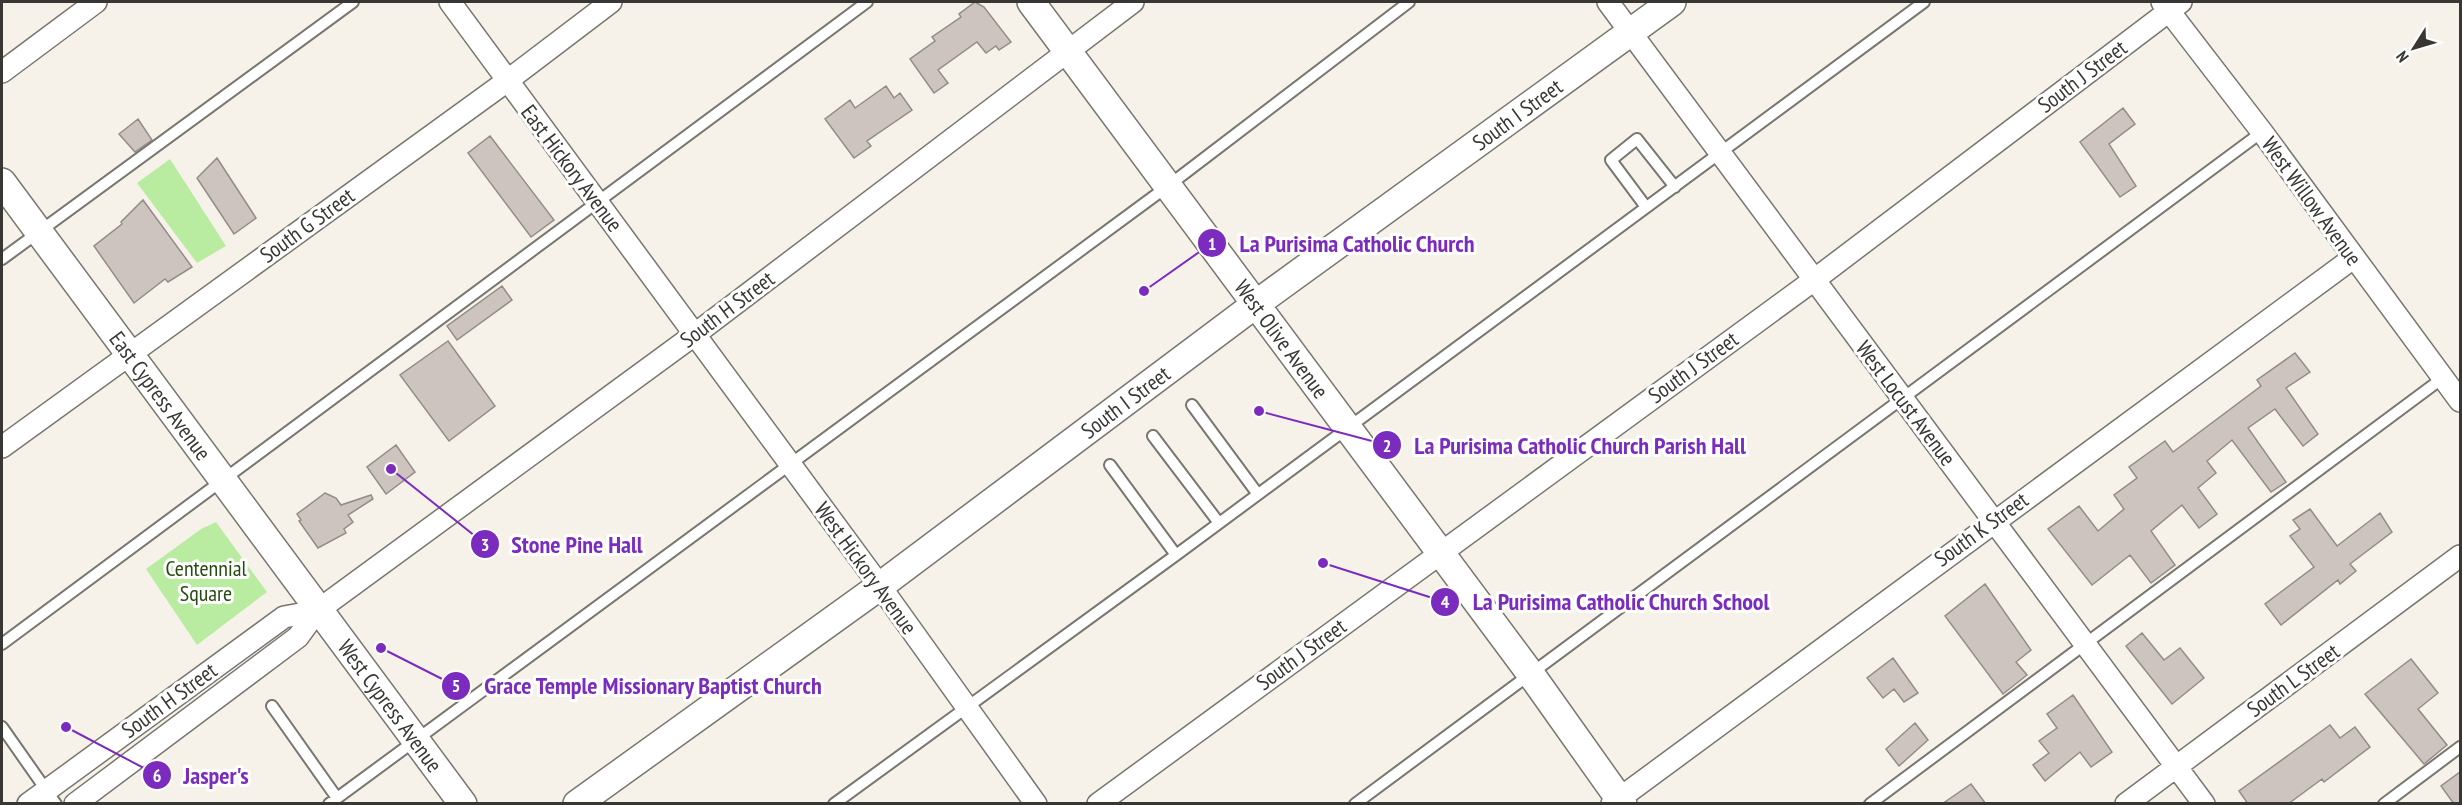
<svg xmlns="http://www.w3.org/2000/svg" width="2462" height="805" font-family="'PT Sans Narrow',sans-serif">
<rect width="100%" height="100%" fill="#f6f2ea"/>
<path fill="#b9eca1" d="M170,159L226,246L197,263L137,183Z
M216,522L267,592L197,645L146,569L201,529Z"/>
<path fill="#cdc4bf" stroke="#948c87" stroke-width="1.5" d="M975,2L984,7L1011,42L999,50L996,46L986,53L977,42L938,70L948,83L934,93L910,59L935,41L932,37L961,17L959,14Z
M886,86L894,98L900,93L912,110L867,141L871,146L854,158L825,119L850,100L855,108Z
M2123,108L2135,124L2109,144L2136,186L2120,197L2080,142Z
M138,119L152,140L135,152L119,134Z
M490,136L554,220L531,237L468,153Z
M217,158L256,218L234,234L197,178Z
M143,200L192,267L168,282L165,279L134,303L94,246L122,224L121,222Z
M502,286L512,300L457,340L447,326Z
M448,341L495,406L449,441L400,375Z
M2295,353L2310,372L2286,388L2318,434L2303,446L2275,409L2248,428L2286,482L2271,492L2232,440L2207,461L2216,473L2198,488L2217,514L2199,528L2182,505L2151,531L2175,565L2151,583L2130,555L2092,585L2048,529L2079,506L2098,531L2124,509L2114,495L2137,478L2129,467L2165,441L2173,452L2261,386L2257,380Z
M396,445L415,472L386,494L367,467Z
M325,493L336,498L341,505L371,495L373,499L348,515L353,522L344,529L346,533L318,548L299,521L301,520L297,514Z
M2310,509L2337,546L2380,513L2392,532L2350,564L2356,571L2340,584L2338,580L2281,625L2265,604L2314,567L2290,536L2300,529L2293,520Z
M1985,584L2031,650L2016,662L2027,675L2003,694L1945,616Z
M2142,633L2164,660L2180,648L2204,678L2172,704L2126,646Z
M1893,658L1918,693L1904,702L1894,689L1883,698L1867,678Z
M2411,659L2438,693L2418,709L2447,745L2424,764L2365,694Z
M2073,695L2112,752L2091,767L2080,752L2045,781L2033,765L2049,753L2039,741L2057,728L2047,714Z
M1915,723L1928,740L1899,766L1886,749Z
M2330,725L2340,738L2355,727L2370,747L2324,782L2322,779L2288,804H2248L2239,791Z
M2460,772V804H2454L2441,786Z
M1971,784L1986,804H1942Z"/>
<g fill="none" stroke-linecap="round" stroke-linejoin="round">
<defs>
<path id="service" d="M1646,207L1611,160L1637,139L1675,187
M2,259L353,2
M1192,405L1257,493
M1153,436L1219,523
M1110,465L1176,555
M2,644L867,2
M272,706L337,798
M2,727L56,804
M329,804L1168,186L1409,2
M834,804L1176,555L1924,2
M1355,804L2262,132
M1870,804L2444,377
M2384,804L2460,747"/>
<path id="minor" d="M450,2L880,586L1036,804
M1608,2L2204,804
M2162,2L2262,132L2460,401
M2,72L96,2
M2,447L507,81L611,2
M28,804L284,617L317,611
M75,804L298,637L317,611L694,335L1133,2
M1098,804L1814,280L2181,2
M1612,804L2353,258
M2126,804L2460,556"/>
<g id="tertiary">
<path id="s1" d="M1031,2L1530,673L1623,804"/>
<path id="s2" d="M2,182L463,804"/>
<path id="s3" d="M577,804L880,586L1256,304L1672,2"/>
</g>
</defs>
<use href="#service" stroke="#79766f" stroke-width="14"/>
<use href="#minor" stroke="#79766f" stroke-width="24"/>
<use href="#tertiary" stroke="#79766f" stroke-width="30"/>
<use href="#service" stroke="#fff" stroke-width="10"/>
<use href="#minor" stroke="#fff" stroke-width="21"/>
<use href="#tertiary" stroke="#fff" stroke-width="27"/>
</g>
<g text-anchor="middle" stroke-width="6" stroke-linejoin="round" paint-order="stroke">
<g font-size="22" fill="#383733" stroke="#fff">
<text transform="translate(2082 76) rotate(-37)" y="8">South J Street</text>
<text dy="8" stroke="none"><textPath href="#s3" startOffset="1166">South I Street</textPath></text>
<text transform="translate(572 168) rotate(53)" y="8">East Hickory Avenue</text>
<text transform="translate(2312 201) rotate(54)" y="8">West Willow Avenue</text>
<text transform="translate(307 225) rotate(-36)" y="8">South G Street</text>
<text transform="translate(727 309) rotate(-37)" y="8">South H Street</text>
<text dy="8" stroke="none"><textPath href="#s1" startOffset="420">West Olive Avenue</textPath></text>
<text transform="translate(1693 367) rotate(-36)" y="8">South J Street</text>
<text dy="8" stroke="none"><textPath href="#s2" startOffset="266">East Cypress Avenue</textPath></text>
<text dy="8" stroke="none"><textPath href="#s3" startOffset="680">South I Street</textPath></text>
<text transform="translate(1906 403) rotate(53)" y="8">West Locust Avenue</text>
<text transform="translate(1981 529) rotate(-36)" y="8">South K Street</text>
<text transform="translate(866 568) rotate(54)" y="8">West Hickory Avenue</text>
<text transform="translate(1301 654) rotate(-36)" y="8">South J Street</text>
<text transform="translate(2293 680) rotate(-36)" y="8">South L Street</text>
<text transform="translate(169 700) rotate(-36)" y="8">South H Street</text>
<text dy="8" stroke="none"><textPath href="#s2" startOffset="652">West Cypress Avenue</textPath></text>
</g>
<g font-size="22" fill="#274b11" stroke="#fff">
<text x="206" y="576">Centennial<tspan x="206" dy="25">Square</tspan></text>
</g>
</g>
<path fill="none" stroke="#7b2cbf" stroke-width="2" d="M1144 291L1212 243M1259 411L1387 445M391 469L485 544M1323 563L1445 602M381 648L456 686M66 727L157 775"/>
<g fill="#7b2cbf" stroke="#fff" stroke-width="2">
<circle cx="1144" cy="291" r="6"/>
<circle cx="1259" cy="411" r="6"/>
<circle cx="391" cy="469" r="6"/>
<circle cx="1323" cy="563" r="6"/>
<circle cx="381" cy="648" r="6"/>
<circle cx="66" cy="727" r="6"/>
<circle cx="1212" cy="243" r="15"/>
<circle cx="1387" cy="445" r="15"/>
<circle cx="485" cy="544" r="15"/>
<circle cx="1445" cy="602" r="15"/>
<circle cx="456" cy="686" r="15"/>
<circle cx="157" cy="775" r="15"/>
</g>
<g font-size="18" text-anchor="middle" font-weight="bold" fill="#fff">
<text x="1212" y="250">1</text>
<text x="1387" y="452">2</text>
<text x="485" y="551">3</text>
<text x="1445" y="608">4</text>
<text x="456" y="692">5</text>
<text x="157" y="782">6</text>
</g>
<g font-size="24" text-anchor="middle" font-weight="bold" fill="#7b2cbf" stroke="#fff" stroke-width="6" stroke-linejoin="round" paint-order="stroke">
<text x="1357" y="252">La Purisima Catholic Church</text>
<text x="1580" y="454">La Purisima Catholic Church Parish Hall</text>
<text x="577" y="553">Stone Pine Hall</text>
<text x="1621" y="610">La Purisima Catholic Church School</text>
<text x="653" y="694">Grace Temple Missionary Baptist Church</text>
<text x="216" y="784">Jasper's</text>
</g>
<rect width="2462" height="805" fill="none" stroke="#383733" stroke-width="6"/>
<g transform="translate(2414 48) rotate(233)" stroke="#ffffff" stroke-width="4.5" paint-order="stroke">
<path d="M0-4.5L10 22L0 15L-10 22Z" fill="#383733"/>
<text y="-9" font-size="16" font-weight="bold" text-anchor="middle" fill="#383733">N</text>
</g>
</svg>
